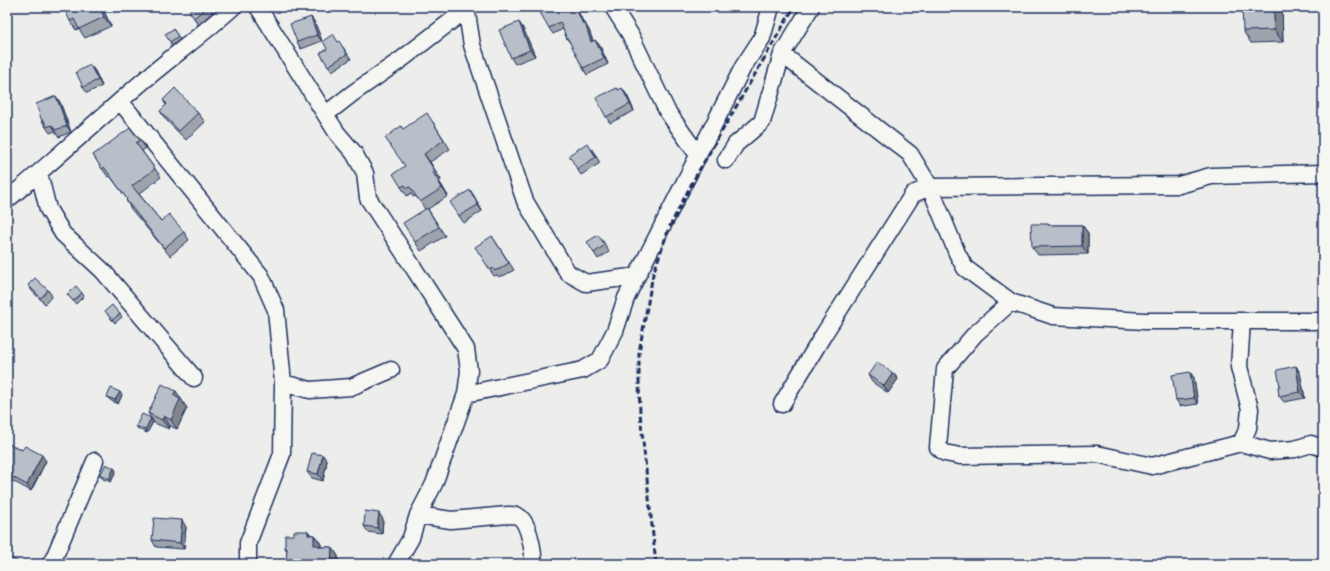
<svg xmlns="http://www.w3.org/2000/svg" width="1330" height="571" font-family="Pangolin,sans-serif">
<rect width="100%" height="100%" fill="#edeeec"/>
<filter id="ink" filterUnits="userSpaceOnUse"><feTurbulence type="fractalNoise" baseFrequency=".025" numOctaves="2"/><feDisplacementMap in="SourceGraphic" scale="8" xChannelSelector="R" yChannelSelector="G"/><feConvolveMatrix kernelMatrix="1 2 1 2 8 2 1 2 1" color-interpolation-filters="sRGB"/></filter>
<g filter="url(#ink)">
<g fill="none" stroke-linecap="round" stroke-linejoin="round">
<defs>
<path id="minor" d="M258,7L337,133L354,153L365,173L368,198L402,250L466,349L469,371L466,394L434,484L418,515L411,538L396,564
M466,7L472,45L525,201L568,273L586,283L637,276
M613,7L630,34L667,111L698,155
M782,54L910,154L930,187L957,253L965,268L1011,302L1053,316L1145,321H1323
M120,101L261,276L276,310L283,383L282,454L248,543V564
M326,114L353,93L402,59L459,15L466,8
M726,160L736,144L762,122L782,54L811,7
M39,173L48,209L63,234L103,271L194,378
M7,200C50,164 91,126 134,89C166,61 201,36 233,7
M1011,302L975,334L945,369L938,447L945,453L960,456L1097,454L1152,466L1241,443L1270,451L1295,449L1311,444L1323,448
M283,383L310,390L351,387L391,370
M466,394L583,370L600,360L615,331L626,298L637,276L743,67L762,38L771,7
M782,404L824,334L913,194L930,187L1179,185L1211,176L1323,173
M1241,443L1248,428L1250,409L1239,367L1242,321
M418,515L451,520L508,515C511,515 515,515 518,516C529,522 534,552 533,564
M50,564L54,558L95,461"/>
</defs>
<use href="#minor" stroke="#1b2f5e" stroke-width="19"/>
<use href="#minor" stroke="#f6f6f2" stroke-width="16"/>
<path stroke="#1b2f5e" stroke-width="3" stroke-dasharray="6 3" stroke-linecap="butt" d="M656,564L640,413L639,381V352L653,274L669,228L693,181L794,7"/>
</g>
<path fill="#9fa4ac" stroke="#1b2f5e" d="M71,7H102L111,26L85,38L79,29L76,30L70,21Z
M190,7H211L213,12L198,25L194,18L192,9Z
M576,7L584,24L589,30L593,41L595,40L600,46L608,64L587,75L583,68L572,45L567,39L563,29L553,34L549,28Z
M1282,7L1283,42L1251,43L1243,31Z
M311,17L315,23L322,41L301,49L297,42Z
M523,28L535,56L515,64L511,58Z
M173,29L180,39L172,46L170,42Z
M338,42L343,47L351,59L332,71L320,53Z
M90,65L95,71L102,86L87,93L83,87Z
M617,88L618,90L627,95L634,111L610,123L606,117Z
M163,100L198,113L205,122L186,140L166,120L160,111L166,105Z
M60,102L71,132L59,137L55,131L50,133L42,121Z
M433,122L450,149L430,162L441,180L439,181L448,196L428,209L445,236L421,251L415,242L425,209L416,196L413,197L411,193L407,196L401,187L405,166L403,129Z
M140,140L146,148L142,151L161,177L139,194L161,221L184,232L189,240L170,256L131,209L126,200L127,199L110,176L108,177L93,155Z
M592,149L600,163L581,175L577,169Z
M470,190L474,196L482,211L464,223L459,216Z
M1048,224L1049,225H1082L1088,233V254L1038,255L1032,247Z
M492,236L514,270L503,276L502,275L499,277L497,275L494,276L490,270Z
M603,241L609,252L598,259L594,253Z
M28,285L48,290L52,296L45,304L32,291Z
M82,293L84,296L76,304L67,294Z
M107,314H120L122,317L115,323Z
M1296,366L1300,373L1305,398L1284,402L1279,396L1280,386Z
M1190,372L1194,378L1198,404L1184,406V405L1180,406L1176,400Z
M893,373L898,379L888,393L872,382L868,375Z
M122,395L118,404L110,400L107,397Z
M182,400V401L187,408L177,429L170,426L169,429L154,423L148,413Z
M153,422L147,433L138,429L136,426Z
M7,443L22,450L46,461L31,491L7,478Z
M327,461L323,481L312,478L307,472Z
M114,468L116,471L111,482L103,479L100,475Z
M383,519L382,534L368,532L364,526Z
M186,527L184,549L156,547L152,540Z
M308,531L311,535H314L321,544V547H332L338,556V564H288L286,562L287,551L285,548Z"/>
<path fill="#82868c" stroke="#1b2f5e" d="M100,7H102L111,26L104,17Z
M575,7H576L585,26V23L589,30L595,48L591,42L583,24Z
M1274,7H1282L1283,42L1274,30Z
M311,17L315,23L322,41L317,35Z
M519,22L523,28L535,56L530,50Z
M595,40L600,46L608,64L604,58Z
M90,65L95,71L102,86L98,80Z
M622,88L627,95L634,111L630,104Z
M56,96L60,102L71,132L67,126Z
M424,154L430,162L441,180L435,171Z
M433,172L439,181L448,196L442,188Z
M470,190L474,196L482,211L478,205Z
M1082,225L1088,233V254L1082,246Z
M1296,366L1300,373L1305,398L1300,392Z
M1190,372L1194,378L1198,404L1194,398Z
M893,373L898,379L888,393L884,386Z
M176,391L182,400V401L187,408L177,429L171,420L173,395Z
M120,392L122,395L118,404L115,400Z
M164,416L170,426L169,429L162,420Z
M151,418L153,422L147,433L145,430Z
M42,455L46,461L31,491L27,485Z
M323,455L327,461L323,481L318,474Z
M114,468L116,471L111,482L109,479Z
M379,513L383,519L382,534L377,528Z
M182,520L186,527L184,549L180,543Z
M308,531L314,540V535L321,544L320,546L325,553H320L308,535Z
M332,547L338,556V564H331Z"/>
<path fill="#b9bfc8" stroke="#1b2f5e" d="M71,7H100L104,17L79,29L74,19L70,21L65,10Z
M190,7H207L194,18L189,11L192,9Z
M537,7H575L583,24L585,23L591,42L595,40L604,58L583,68L568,39H567L560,22L549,28Z
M1242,7H1274V30L1243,31Z
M311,17L317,35L297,42L290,24Z
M519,22L530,50L511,58L499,30Z
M173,29L178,36L170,42L165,34Z
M333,34L338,42L339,41L347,54L328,66L320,53L327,49L323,41Z
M90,65L98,80L83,87L76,72Z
M175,88L198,113L179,131L160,111L167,104L163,100Z
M617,88L618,90L622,88L630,104L606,117L596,98Z
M56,96L67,126L55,130L52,125L46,127L44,120L42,121L36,104Z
M427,113L444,140L424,154L435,171L433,172L442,188L420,202L410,187L407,188L405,185L401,187L393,174L405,166L385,138L401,126L403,129Z
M130,128L140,140L136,143L155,169L132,186L161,221L169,214L184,232L164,248L126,200L127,199L104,167L102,169L93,155Z
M587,143L596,157L577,169L569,155Z
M470,190L478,205L459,216L450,202Z
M427,208L439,227L415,242L403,223Z
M1031,224H1048V225H1082V246L1032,247Z
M598,235L605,245L594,253L587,242Z
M492,236L509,263L498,270V269L495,271L493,268L490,270L475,247Z
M35,278L48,290L41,298L28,285Z
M76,286L82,293L73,301L67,294Z
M112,305L120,314L112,320L105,311Z
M877,362L893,373L884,386L868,375Z
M1296,366L1300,392L1279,396L1278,387L1280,386L1277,370Z
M1190,372L1194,398L1180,400V399L1176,400L1172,375Z
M162,384L176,391L173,395L180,399L171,420L164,416L162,420L148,413Z
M111,388L120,392L115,400L107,397Z
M142,414L151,418L145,430L136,426Z
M7,443L22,450L25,446L42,455L27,485L7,474Z
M312,453L323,455L318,474L307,472Z
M106,464L114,468L109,479L100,475Z
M365,511L379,513L377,528L364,526Z
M154,518L182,520L180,543L152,540Z
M294,531H308V535H314V545H319V547H332L331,564L286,562L287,548H285V535H294Z
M7,557L19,562L18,564H19H7Z"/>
</g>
<rect width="1330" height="571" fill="none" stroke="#f6f6f2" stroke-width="24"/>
<rect x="12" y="12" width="1306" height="547" fill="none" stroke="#1b2f5e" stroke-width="1.5" filter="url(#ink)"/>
</svg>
